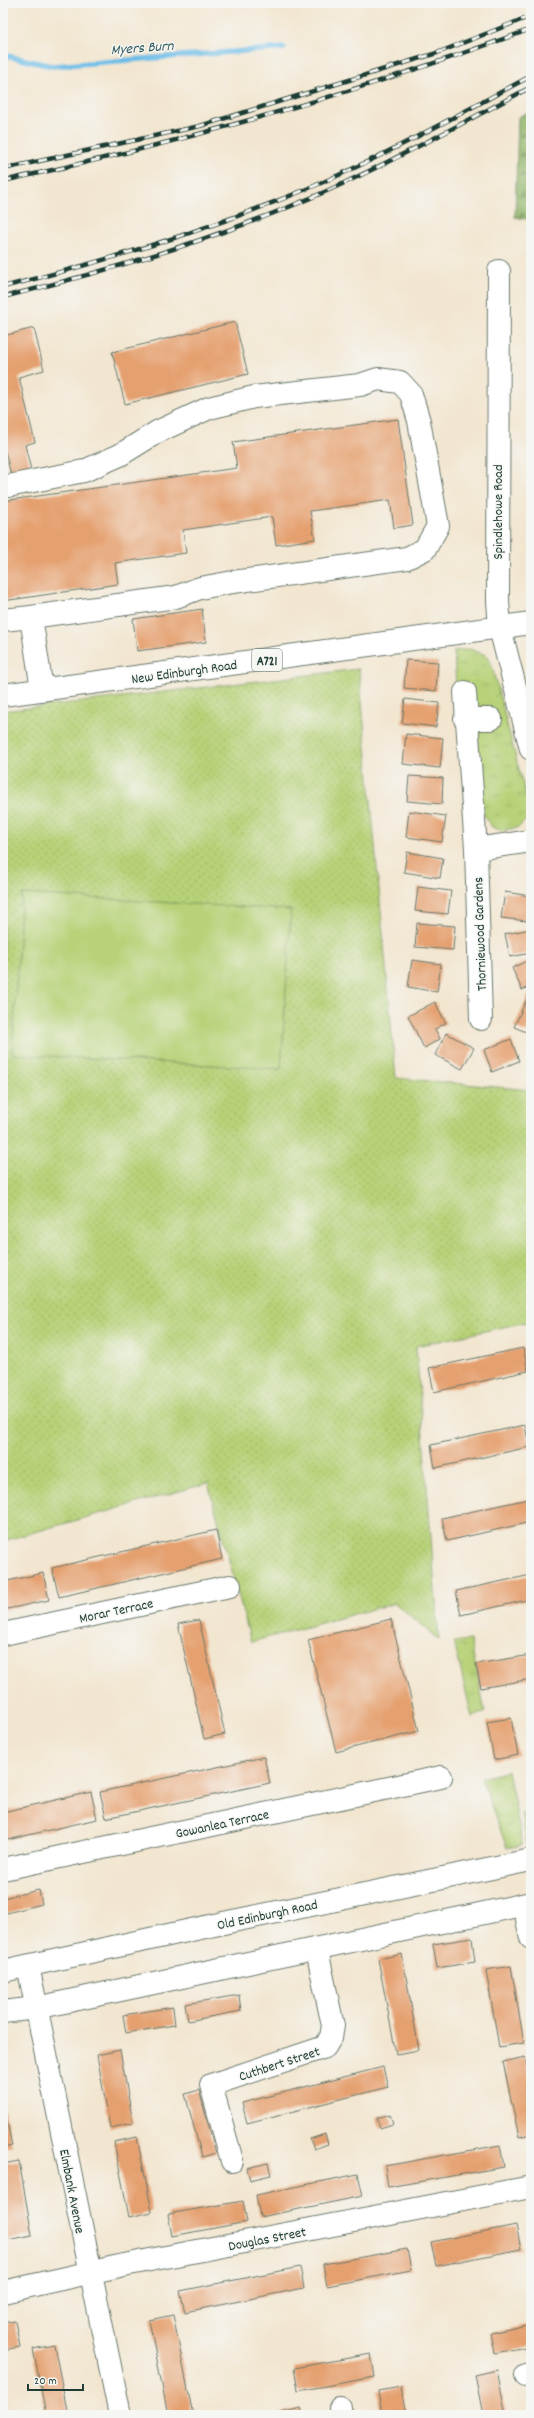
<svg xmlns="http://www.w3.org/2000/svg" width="534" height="2418" font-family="Dekko,sans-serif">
<defs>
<pattern id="grass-tufts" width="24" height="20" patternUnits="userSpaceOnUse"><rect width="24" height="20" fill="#b7d278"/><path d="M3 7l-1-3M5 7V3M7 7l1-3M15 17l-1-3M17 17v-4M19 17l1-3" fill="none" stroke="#9db568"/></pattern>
<pattern id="forest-firs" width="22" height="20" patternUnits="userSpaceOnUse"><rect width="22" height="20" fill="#91b468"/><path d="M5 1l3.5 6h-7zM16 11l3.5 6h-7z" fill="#769456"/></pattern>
<pattern id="park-dots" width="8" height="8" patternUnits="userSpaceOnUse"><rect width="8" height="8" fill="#b7d278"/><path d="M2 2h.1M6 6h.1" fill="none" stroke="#9db568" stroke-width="1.8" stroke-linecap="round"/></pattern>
</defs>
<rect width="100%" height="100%" fill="#f6f6f2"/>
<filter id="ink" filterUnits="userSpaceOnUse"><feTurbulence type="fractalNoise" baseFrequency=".025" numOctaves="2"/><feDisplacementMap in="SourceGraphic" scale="8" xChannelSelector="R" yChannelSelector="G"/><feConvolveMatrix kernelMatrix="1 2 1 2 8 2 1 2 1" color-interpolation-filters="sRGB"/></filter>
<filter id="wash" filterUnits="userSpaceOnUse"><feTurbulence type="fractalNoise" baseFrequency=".012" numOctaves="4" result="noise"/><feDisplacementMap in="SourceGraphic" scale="16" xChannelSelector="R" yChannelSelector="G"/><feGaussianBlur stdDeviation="0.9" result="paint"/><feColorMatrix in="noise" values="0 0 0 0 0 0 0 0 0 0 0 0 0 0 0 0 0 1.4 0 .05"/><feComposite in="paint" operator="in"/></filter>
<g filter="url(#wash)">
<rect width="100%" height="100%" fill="#f2e6d0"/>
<path fill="url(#grass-tufts)" stroke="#6b8856" d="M470,649L486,655L491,663L528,804V818L519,827L502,831L492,827L484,815L474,737L480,711L456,687L454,651Z
M470,1640L485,1712L472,1717L454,1642Z
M508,1771L523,1845L507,1848L481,1778Z
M531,1812V1843L527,1844L522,1814Z"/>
<path fill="url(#forest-firs)" stroke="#58784e" d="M531,111V220L515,217L518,117Z"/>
<path fill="url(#park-dots)" stroke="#6b8856" d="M359,669L396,1078L531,1090V1321L416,1346L439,1640L395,1603L251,1642L208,1483L3,1541V711Z"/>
<path fill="#b7d278" stroke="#6b8856" d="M22,894L291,910L281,1069L12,1054Z"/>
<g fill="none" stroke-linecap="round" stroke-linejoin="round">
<path stroke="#6dbde8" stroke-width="5.5" d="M3,55L52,66L284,48"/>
</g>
<g id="blocks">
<path fill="#e5a06f" d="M235,322L248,374L125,404L112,352Z
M34,328L44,370L19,377L35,442L25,445L32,474L12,479L5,451H3V336Z
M398,419L413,525L394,528L390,500L310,511L315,539L276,545L272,517L183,530L186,553L115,563L118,584L3,601V501L237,468L233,442Z
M202,609L206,642L137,651L133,619Z
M406,660L438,662L436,691L404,688Z
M405,699L439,703L436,727L402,723Z
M406,734L443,738L440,768L403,764Z
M409,776L443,778L442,804L407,801Z
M409,811L446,816L442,842L406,837Z
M407,852L443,858L440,878L404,872Z
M418,887L451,891L448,914L415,911Z
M505,892L530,896L527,921L501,918Z
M417,923L455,926L453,950L415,947Z
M531,929V953L510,957L505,934Z
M531,959V986L522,990L512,968Z
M412,960L441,964L437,992L408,987Z
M529,994L531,995V1034L514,1027Z
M435,1002L446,1023L435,1029L440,1039L424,1048L408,1016Z
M446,1033L474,1048L462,1069L435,1055Z
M511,1039L519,1061L492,1072L484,1050Z
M523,1348L528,1371L434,1392L429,1368Z
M525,1425L529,1447L435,1468L431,1445Z
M528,1499L531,1522L447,1541L442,1518Z
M216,1530L222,1559L59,1597L52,1568Z
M43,1573L49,1600L3,1610V1582Z
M531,1575V1599L461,1615L456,1591Z
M391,1619L419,1731L336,1752L308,1640Z
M199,1620L225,1734L204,1739L178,1624Z
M531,1655V1679L481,1688L476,1664Z
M511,1718L518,1755L494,1760L487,1722Z
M264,1757L270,1783L106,1818L100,1792Z
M91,1792L97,1819L3,1841V1812Z
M39,1890L42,1904L3,1914V1898Z
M472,1938L475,1962L437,1968L433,1944Z
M402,1954L419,2050L396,2054L378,1959Z
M511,1966L524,2043L499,2047L486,1970Z
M239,1995L241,2011L188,2021L185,2004Z
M173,2007L175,2025L126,2033L123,2015Z
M120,2050L133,2123L110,2128L97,2055Z
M525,2057L531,2085V2134L519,2137L503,2062Z
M383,2067L388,2087L247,2123L242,2103Z
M199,2090L216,2153L202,2157L185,2094Z
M3,2102L12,2146L3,2148Z
M390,2114L393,2124L380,2128L377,2118Z
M325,2134L328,2144L314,2149L310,2139Z
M137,2137L152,2212L129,2217L114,2142Z
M500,2145L504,2167L388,2187L385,2166Z
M19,2161L32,2235L7,2240L3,2214V2164Z
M268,2163L271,2175L250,2180L247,2168Z
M358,2174L363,2196L260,2217L256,2195Z
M243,2201L247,2222L172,2236L168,2214Z
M516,2225L521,2249L436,2266L431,2242Z
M407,2249L411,2270L327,2286L323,2264Z
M300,2267L304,2288L185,2312L180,2291Z
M173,2315L193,2415H168L149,2320Z
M15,2321L20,2347L3,2350V2323Z
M531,2324V2346L495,2353L491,2333Z
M54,2345L68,2415H46L33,2349Z
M371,2354L375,2377L298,2391L294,2368Z
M497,2370L506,2415H483L475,2375Z
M401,2387L406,2415H382L378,2391Z
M301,2408L303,2415H280V2413Z"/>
</g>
</g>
<g filter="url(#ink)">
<use href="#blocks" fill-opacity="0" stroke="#69786b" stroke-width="1"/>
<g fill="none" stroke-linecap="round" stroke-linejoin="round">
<defs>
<path id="minor" d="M499,271L498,601L500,628L531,749
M3,487L84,471L120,455L157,432L209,408L254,397L360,385L378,379L400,382L411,394L419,421L438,526L425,549L407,558L233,582L200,588L176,597L31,617L42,690
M3,620L31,617
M465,692L476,849L531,841
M465,719H491
M476,849L481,1019
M3,1634L230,1586
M3,1869L441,1777
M524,1905L531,1938
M28,1966L120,2415
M3,2012L36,2008L531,1903
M232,2161L211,2085L325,2047L331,2037L333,2026L317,1950
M3,2292L124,2265L531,2187
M526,2376L531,2375
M340,2408L341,2415"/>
<path id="major" d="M3,695L531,623
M3,1971L228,1922L531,1860"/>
</defs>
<use href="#minor" stroke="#69786b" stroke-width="24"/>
<use href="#major" stroke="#69786b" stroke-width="24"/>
<use href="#minor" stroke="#fff" stroke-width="22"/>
<use href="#major" stroke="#fff" stroke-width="22"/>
<defs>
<path id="rail" d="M3,169L200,126L437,53L531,16
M3,181C185,142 357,93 531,29
M3,287C111,260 218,227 321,183C393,152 462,112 531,76
M3,297C113,270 225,236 329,190C398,159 464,122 531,87"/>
</defs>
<use href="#rail" stroke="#1f3d34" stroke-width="4.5"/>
<use href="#rail" stroke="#f6f6f2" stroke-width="3" stroke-dasharray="9" stroke-linecap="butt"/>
</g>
</g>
<g text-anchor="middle" stroke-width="3" stroke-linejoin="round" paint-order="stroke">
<rect fill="#f6f6f2" stroke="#60746d" stroke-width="1" x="252" y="649" width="30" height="22" rx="3"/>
<g font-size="13" font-weight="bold" fill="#1f3d34">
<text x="267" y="665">A721</text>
</g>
<g font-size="14" fill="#1f3d34" stroke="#f6f6f2">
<text transform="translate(497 512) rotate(-90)" y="5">Spindlehowe Road</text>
<text transform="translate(184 671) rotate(-8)" y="5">New Edinburgh Road</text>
<text transform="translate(479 934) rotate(-92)" y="5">Thorniewood Gardens</text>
<text transform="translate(116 1610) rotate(-12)" y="5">Morar Terrace</text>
<text transform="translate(222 1823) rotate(-12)" y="5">Gowanlea Terrace</text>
<text transform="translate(267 1914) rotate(-12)" y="5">Old Edinburgh Road</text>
<text transform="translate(279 2063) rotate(-18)" y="5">Cuthbert Street</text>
<text transform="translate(73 2191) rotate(79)" y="5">Elmbank Avenue</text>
<text transform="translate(267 2238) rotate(-11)" y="5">Douglas Street</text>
</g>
<g font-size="15" font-style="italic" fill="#325d61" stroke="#f6f6f2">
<text transform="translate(142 47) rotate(-4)" y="5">Myers Burn</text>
</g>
</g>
<rect width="534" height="2418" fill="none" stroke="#f6f6f2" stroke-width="16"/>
<path d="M28 2384v6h55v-6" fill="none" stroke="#1f3d34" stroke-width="2"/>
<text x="34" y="2384" font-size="12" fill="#1f3d34" stroke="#f6f6f2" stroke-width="3" paint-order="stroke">20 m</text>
</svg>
